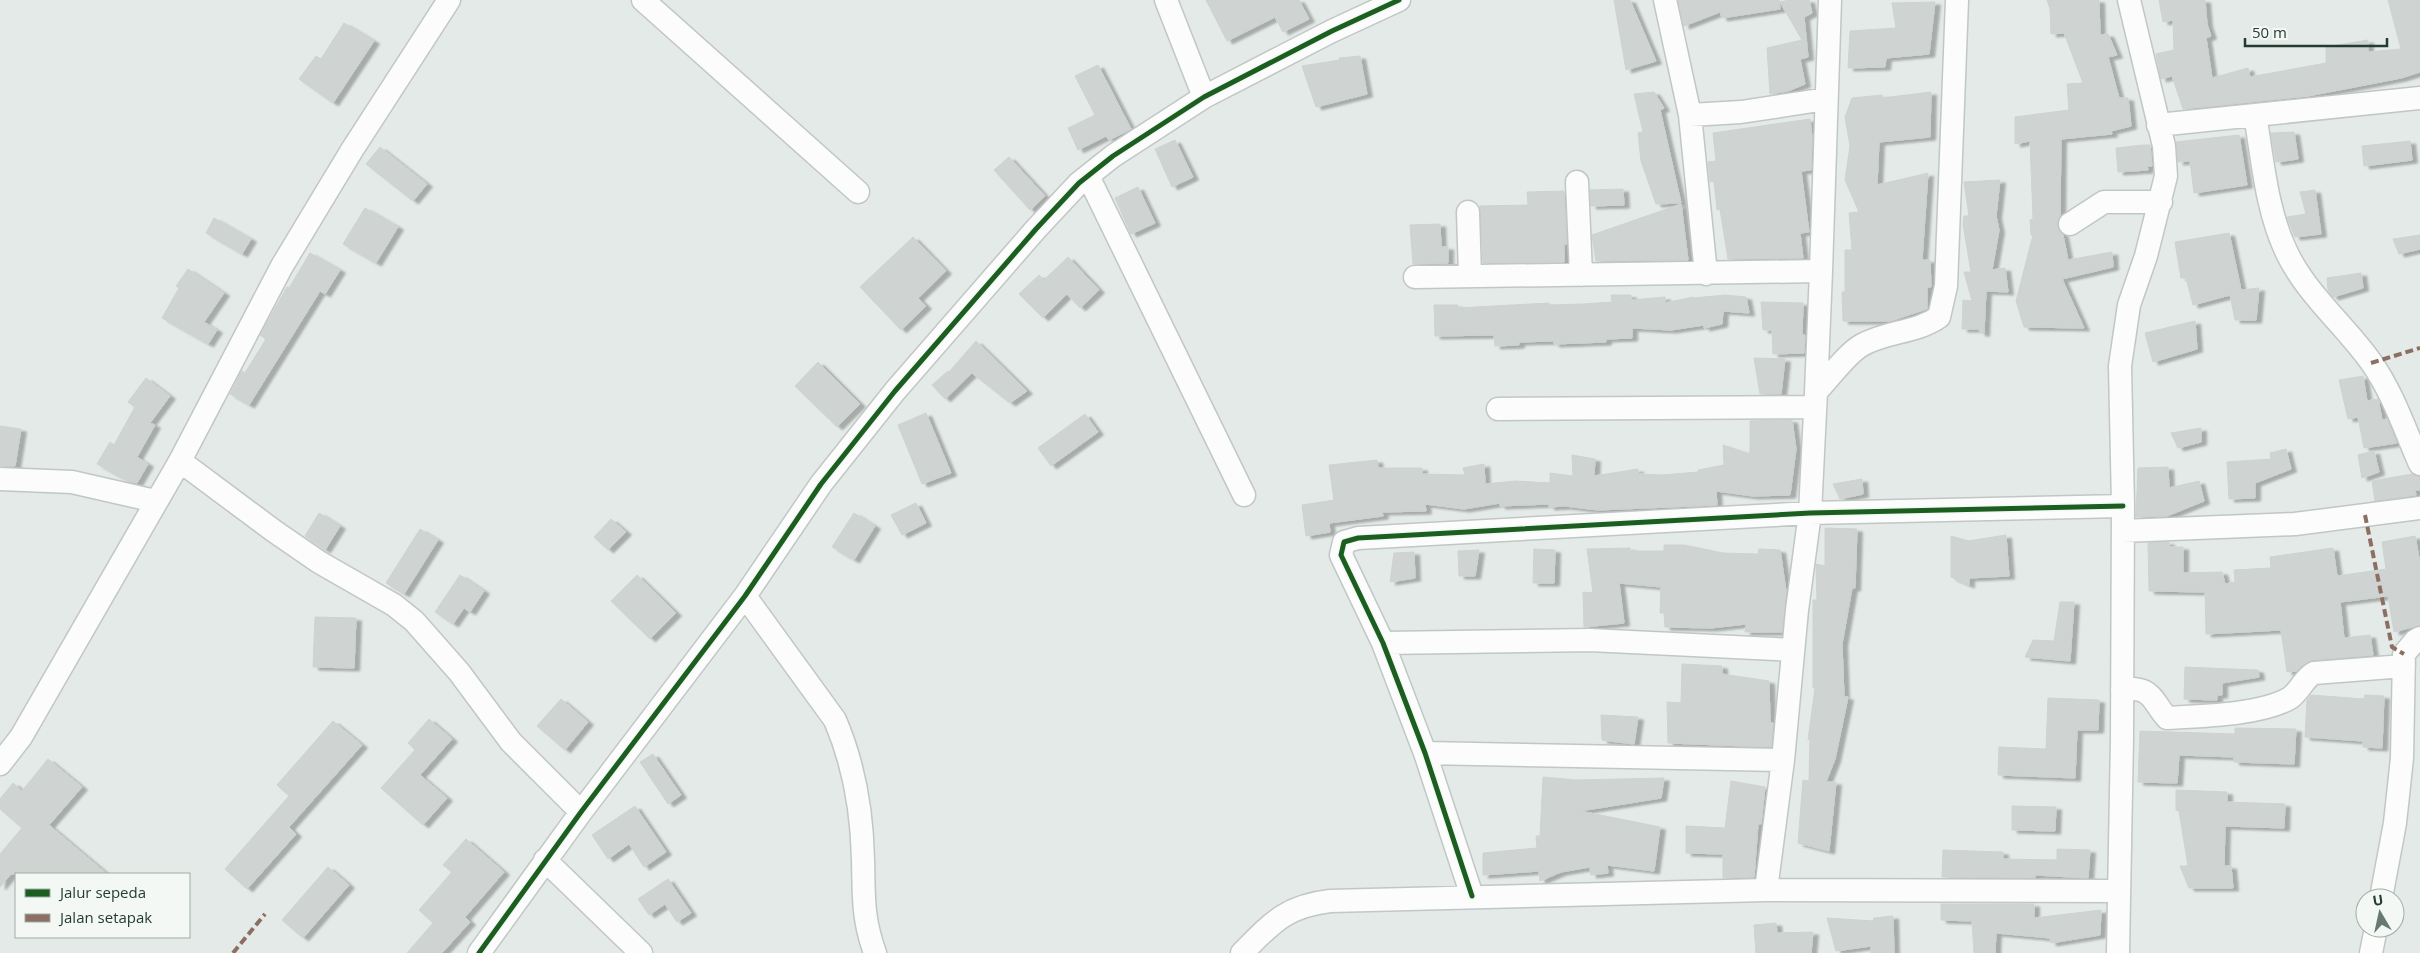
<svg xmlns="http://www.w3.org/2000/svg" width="2420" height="953" font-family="'Open Sans',sans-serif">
<defs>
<filter id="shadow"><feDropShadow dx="5.5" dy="3" stdDeviation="1" flood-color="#0004"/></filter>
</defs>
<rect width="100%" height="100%" fill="#e4eae7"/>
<path fill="#cfd3d1" stroke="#cdd3d0" filter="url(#shadow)" d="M1206,0H1299L1309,19L1283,32L1275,17L1227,41Z
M1614,0H1630L1656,61L1626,70Z
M1678,0H1779L1780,9L1722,18L1720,12L1684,26Z
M1790,0H1809L1812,13L1804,17L1808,57L1800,59L1805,84L1788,91L1770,94L1767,48L1802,40L1780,2Z
M2047,0H2099L2100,35L2108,34L2117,55L2108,57L2119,98H2128L2131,126L2111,131L2112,134L2061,139L2060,217L2057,225L2063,235L2068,260L2112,252L2113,267L2062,279L2084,328L2024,327L2016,301L2033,235H2031L2030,220L2033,219L2030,141L2015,144V117L2069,110L2067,84L2083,83L2064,33L2051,34L2050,9Z
M2159,0H2205L2207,24L2211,36L2206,38L2212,78L2248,68L2250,77L2326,63V47L2368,40V52L2401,49L2388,0H2420V72L2401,78L2308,96L2183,109L2172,76L2161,79L2156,54L2174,50L2173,20L2163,22Z
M1935,2L1929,54L1886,58L1885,67L1848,68L1850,31L1896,28L1892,3Z
M344,23L374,41L333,103L299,79L316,56L321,59Z
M1360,56L1367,94L1316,107L1302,66L1340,60L1339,58Z
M1098,65L1131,129L1109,140L1106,136L1078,150L1068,128L1095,115L1075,76Z
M1654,92L1664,108L1660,110L1681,203L1656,204L1641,161L1638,133L1643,132L1634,94Z
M1931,92L1930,137L1879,142L1877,185L1928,173L1922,260H1930L1931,287H1927V309L1890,321H1843L1842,292H1845V250H1852L1849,213L1859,212L1845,180L1850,146L1845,117L1852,98L1882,95V98Z
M1810,119L1812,138L1811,170L1801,171L1809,232L1800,233L1803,258L1728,259L1720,209L1717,210L1714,181L1710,182V179L1708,162L1716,161L1713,133Z
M2294,132L2298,159L2276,162L2271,133Z
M2239,135L2247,185L2194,193L2190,161L2178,162L2176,142Z
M1175,140L1193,177L1172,187L1155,149Z
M2410,141L2412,160L2364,166L2362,146Z
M2143,145H2150L2152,166H2147L2148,170L2118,172L2116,148Z
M380,147L427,184L413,201L366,164Z
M1009,157L1045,196L1030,210L994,170Z
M2000,180L1996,216L1999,230L1992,270L2005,268L2008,292L1986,291L1984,333H1980L1979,329H1962L1963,300L1972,301L1964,272H1971L1963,224L1964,216H1969L1964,182Z
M1138,187L1155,223L1131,234L1115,198Z
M1623,189L1624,205L1591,206L1590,190Z
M2315,190L2321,234L2295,237L2287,217L2306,214L2300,192Z
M1564,191L1567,244H1564V262L1483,263L1480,206L1528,205L1527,192Z
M1681,204L1688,260L1596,261L1592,235Z
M365,208L398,227L376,263L343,244Z
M214,218L251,239L242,254L206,233Z
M1440,224L1441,247H1448V263L1413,264L1410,225Z
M2229,233L2241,290L2259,288L2256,320H2235L2230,295L2193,305L2186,278H2181L2175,242Z
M2420,235V249L2399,254L2393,239Z
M913,237L946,271L918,298L926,306L901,330L860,287Z
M310,253L340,270L325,294L320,291L249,405L230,394L242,371L245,373L266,339L260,335L287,287L289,288Z
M1068,257L1099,290L1080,308L1067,294L1043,318L1019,294L1039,275L1044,280Z
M188,269L224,293L204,322L217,330L208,344L162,318L179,288L176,286Z
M2361,273L2363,288L2333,297L2328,290L2327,278Z
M1611,295H1631V300L1665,297V303L1693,297V298L1725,295L1746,297L1749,313L1723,311L1722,324L1704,328V325L1671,330L1632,328V338L1606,339V342L1554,344V341L1519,342V345L1495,346L1494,335L1435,336L1434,305H1458V308L1549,303V305L1583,304L1612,302Z
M1761,302L1803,303L1802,335H1805L1804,353L1773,354L1772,330H1763Z
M2195,321L2197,349L2153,362L2145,333Z
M976,341L1027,391L1010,403L972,373L945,399L932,385L948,371L949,372Z
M1754,358L1785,359L1781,394H1760Z
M818,362L860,404L837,427L795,386Z
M2363,376L2367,401L2378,399L2382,420L2387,419L2397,443L2364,448L2358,417L2348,419L2339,380Z
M146,378L170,396L150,423L155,425L137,457L148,464L137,483L128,481L97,464L110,442L114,445L135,407L128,402Z
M926,413L951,473L922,484L898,425Z
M1085,414L1098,432L1051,466L1038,448Z
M1792,420L1796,449L1790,495L1753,496L1716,491L1717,505L1598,510L1565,506L1549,507V504L1500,506V503L1464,509L1425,504L1426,511L1382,512L1383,516L1329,523L1330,532L1306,536L1302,505L1334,500L1329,465L1377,460L1378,468H1422V474L1465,475L1463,468L1484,464L1485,484L1516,481L1550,483V473L1573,476L1572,455L1595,459L1594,476L1638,469V474L1662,475L1698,472V470L1724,465L1723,445L1750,454V421Z
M0,426L21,429L15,466H0Z
M2201,428V442L2178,448L2171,433Z
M2286,449L2291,469L2255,483V498L2229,499L2227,462L2271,459L2270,453Z
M2374,451L2379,472L2362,478L2358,455Z
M2168,467L2169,488L2199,481L2204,501L2167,516L2136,517L2138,468Z
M2412,474L2420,477V490H2415L2416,495L2375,501L2372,481Z
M1862,479L1863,494L1840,499L1833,484Z
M916,503L926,523L902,535L891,515Z
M319,513L340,526L325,550L305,536Z
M854,513L875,526L854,560L832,547Z
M611,519L626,532L608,550L594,537Z
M1825,528L1857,529L1855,588H1852L1842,644L1844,697H1848L1835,759L1826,782H1836L1829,851L1798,843L1803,780L1809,781L1810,739L1808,740L1815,688H1813V600H1817L1816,564L1825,566Z
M420,529L438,540L404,594L386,583Z
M2006,535L2009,576L1969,578V585L1951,577V536L1968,541Z
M2415,536L2420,564V625L2394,632L2388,596L2340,602L2344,638L2370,635L2373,655L2313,660L2297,671L2287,672L2281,630L2206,634L2205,592L2149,591L2148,543L2169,542V547H2183V573L2222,572L2225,584L2235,582L2234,570L2271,568L2270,557L2333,548L2337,576L2386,569L2382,542Z
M1664,545H1684L1723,553L1758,554L1759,549L1780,550L1786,591L1782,632H1745L1746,624L1711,628L1665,627L1664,613H1660L1661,587L1619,583L1624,623L1584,627L1583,592L1593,593L1587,549L1630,548V551H1664Z
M1534,549L1555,550L1554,583H1533Z
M1479,550L1475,576H1459L1458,551Z
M1414,552L1415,578L1390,582L1394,553Z
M460,575L484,591L470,612L464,608L453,624L435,612Z
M637,575L676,613L650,639L611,601Z
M2060,602H2074L2070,661L2025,657L2033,640L2054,641Z
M315,617L356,618L354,668L313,667Z
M1682,664L1722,666V674L1769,681L1770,722L1773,723L1771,747L1668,743L1667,702L1681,703Z
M2185,667L2258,670L2259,677L2222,683V695H2217V700L2184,699Z
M2311,695L2364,699L2365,695L2384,696L2382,748L2363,747V741L2305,737L2307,700Z
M2048,698L2099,700L2098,730H2077L2075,778L1998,775L1999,747L2046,749Z
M561,699L588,722L565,750L537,726Z
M1601,715L1638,717L1634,744L1602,740Z
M429,719L452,739L420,775L447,798L423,825L381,788L415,750L408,743Z
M333,721L362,745L289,827L296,834L247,889L225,869L289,796L277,785Z
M2235,728L2296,729L2294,764L2234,762V757L2179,755L2177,783L2138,782L2140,731L2235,734Z
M653,754L681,795L668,804L640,762Z
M48,759L82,787L49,825L107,874H11L0,887V854L22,828L0,809V799L13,783L22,791Z
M1543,777L1576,780L1664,778L1661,798L1580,811L1660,827L1654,871L1607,865L1608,873L1591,875L1590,867L1561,872L1540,881L1539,871L1483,875V853L1537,848L1536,836H1540Z
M1731,781L1765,787L1761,824H1758L1754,877L1723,878V854L1686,853V826L1725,828Z
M2176,790L2227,792V802L2285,804L2284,828L2225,826L2224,866H2231L2233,888H2189L2180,866H2188L2179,811L2176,810Z
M635,806L666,852L644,867L629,844L608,859L592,835Z
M2012,806L2056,807L2055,831L2012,830Z
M466,839L504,872L465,917L470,922L442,953H407L433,923L419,910L452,872L443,865Z
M2057,849L2090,850L2088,878L2035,875V878L1942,877L1943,850L2003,852V859L2057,860Z
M328,867L349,885L303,938L282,920Z
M668,879L691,913L677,922L665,904L649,915L638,899Z
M1941,904H2034V918L2101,910L2100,935L2051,943L2050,938L1996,933L1995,953H1974L1972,921L1941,920Z
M1893,916L1894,953H1871V946L1836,951L1827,918L1873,921L1874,918Z
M1776,923L1777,933L1813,932L1811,953H1756L1754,925Z"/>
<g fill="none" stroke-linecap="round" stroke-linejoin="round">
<defs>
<path id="street" d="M449,0L352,150L282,266L180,461L274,531L319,562L394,605L414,621L459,672L511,742L581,812
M643,0L858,192
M1166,0L1204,97
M1665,0L1690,115L1706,274
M1690,115L1741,112L1826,99
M2255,115C2263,161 2266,208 2286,251C2306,294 2344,324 2371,362C2393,393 2405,430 2420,464
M2158,125L2420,98
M1088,176L1244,495
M1577,182L1581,275
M1468,212L1470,276
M2070,224L2104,202H2161
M1415,277L1821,271L1830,0
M1816,392L1821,271
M1498,409L1815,407
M0,479L72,482L155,501
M2123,531L2295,524L2420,508
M745,596L835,720C853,762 862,812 863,859C864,895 862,917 875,953
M1383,643L1590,640L1793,650
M2122,689C2153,687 2150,698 2167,718C2201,716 2261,715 2290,698C2300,691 2304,678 2314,673L2404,666
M1425,753L1783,760
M0,764L21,737L180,461
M545,860L641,953
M1766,890L1783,760L1797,610L1810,513L1816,392C1829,379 1846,354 1862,345C1887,331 1916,333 1939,317L1946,286L1957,0
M1472,896L1425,753L1383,643L1341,555L1344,542L1358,538L1810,513L2123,506
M2381,898L2395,823L2402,758L2404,654L2415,641L2420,638
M479,953L581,812L745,596L821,484L895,391L1036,229L1079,183L1113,156L1204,97L1332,31L1399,0
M1242,953C1272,923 1286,906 1330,901L1766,890L2119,891
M2118,953L2122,738L2123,506L2120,366L2129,305L2146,256L2166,176L2164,146L2129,0
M2371,953L2376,928"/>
</defs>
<use href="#street" stroke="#c1c7c4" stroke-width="25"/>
<use href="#street" stroke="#fbfcfb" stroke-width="22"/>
<path stroke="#8d6e63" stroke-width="4" stroke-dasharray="8 4" stroke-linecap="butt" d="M2371,363L2420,348
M2365,515L2392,647L2404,654
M233,953L265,914"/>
<defs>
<path id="cycleway" d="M1472,896L1425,753L1383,643L1341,555L1344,542L1358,538L1810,513L2123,506
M479,953L581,812L745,596L821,484L895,391L1036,229L1079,183L1113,156L1204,97L1332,31L1399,0"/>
</defs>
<use href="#cycleway" stroke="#f3f8f5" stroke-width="8"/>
<use href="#cycleway" stroke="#1b5e20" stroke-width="5"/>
</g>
<rect x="15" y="873" width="175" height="65" fill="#f3f8f5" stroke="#a0ada7"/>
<rect x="25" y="889" width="25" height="8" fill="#1b5e20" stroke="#a0ada7"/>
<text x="60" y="898" font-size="15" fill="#233c33">Jalur sepeda</text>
<rect x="25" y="914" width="25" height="8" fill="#8d6e63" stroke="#a0ada7"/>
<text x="60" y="923" font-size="15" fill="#233c33">Jalan setapak</text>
<g transform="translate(2380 913) rotate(351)"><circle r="24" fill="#f3f8f5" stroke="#a0ada7"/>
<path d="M0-4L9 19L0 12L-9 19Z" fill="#677972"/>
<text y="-8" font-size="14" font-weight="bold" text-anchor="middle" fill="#233c33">U</text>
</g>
<path d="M2245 38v8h142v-8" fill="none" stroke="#233c33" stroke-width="2.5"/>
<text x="2252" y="38" font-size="15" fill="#233c33" stroke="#f3f8f5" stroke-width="4" paint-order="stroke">50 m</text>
</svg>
